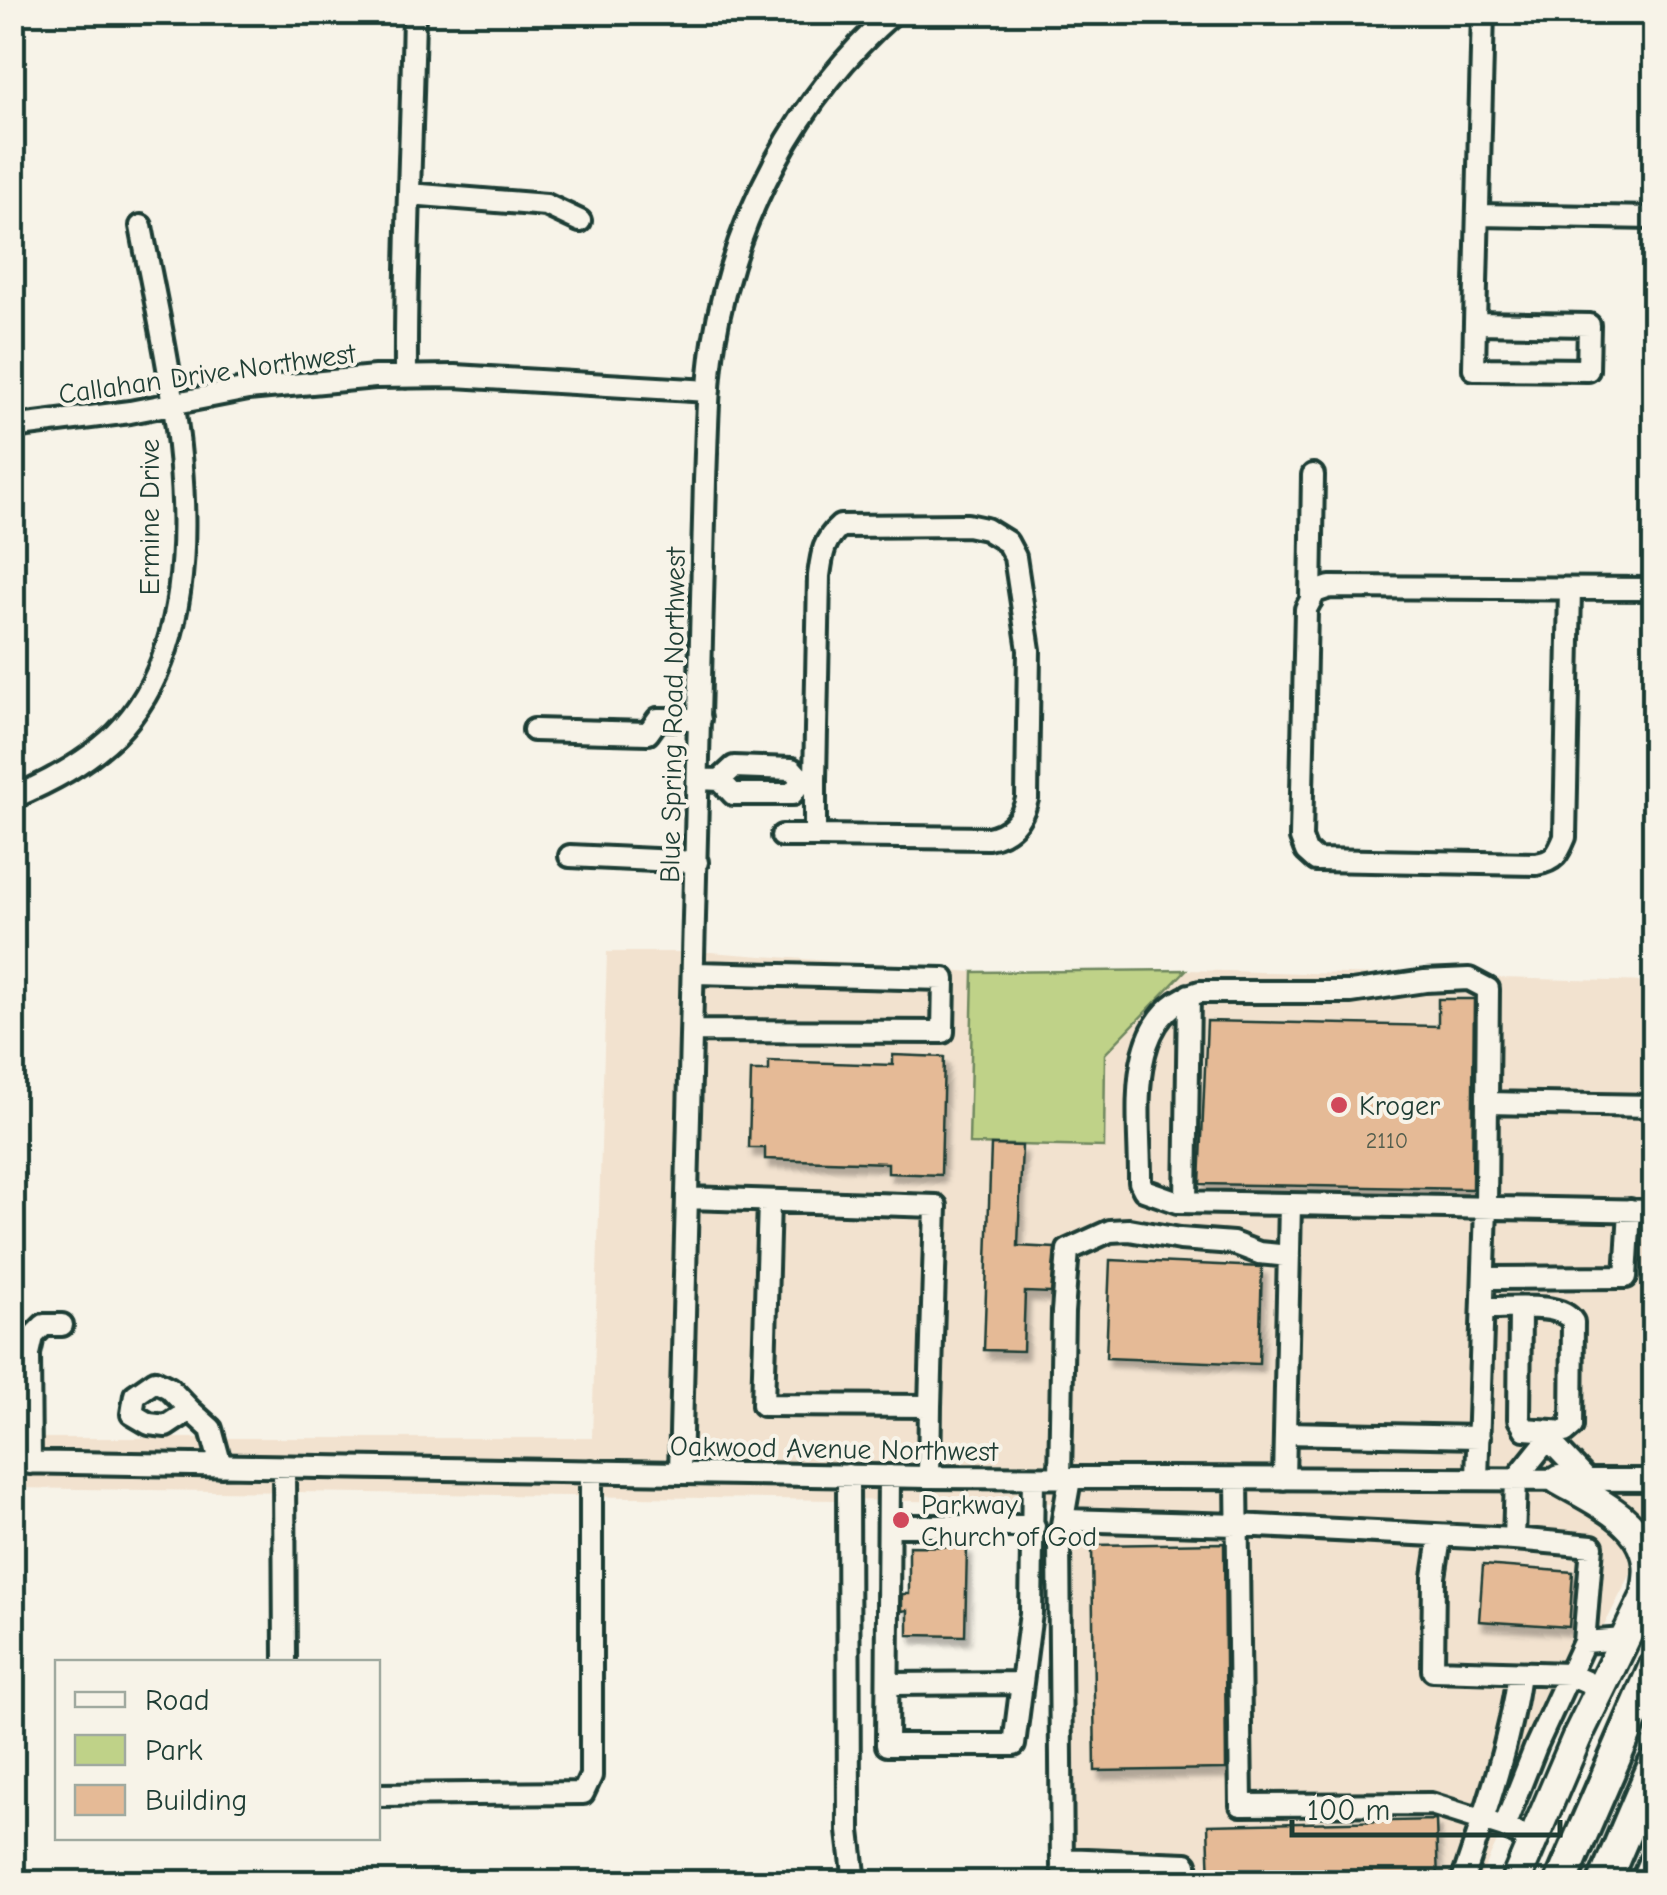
<svg xmlns="http://www.w3.org/2000/svg" width="1667" height="1895" font-family="'Comic Neue',sans-serif">
<defs>
<filter id="shadow"><feDropShadow dx="4.5" dy="8" stdDeviation="2.5" flood-color="#0004"/></filter>
</defs>
<rect width="100%" height="100%" fill="#f7f3e8"/>
<filter id="ink" filterUnits="userSpaceOnUse"><feTurbulence type="fractalNoise" baseFrequency=".01" numOctaves="2"/><feDisplacementMap in="SourceGraphic" scale="20" xChannelSelector="R" yChannelSelector="G"/><feConvolveMatrix kernelMatrix="1 2 1 2 8 2 1 2 1" color-interpolation-filters="sRGB"/></filter>
<g filter="url(#ink)">
<path fill="#f2e2cf" d="M607,952H710L973,972L970,1144L1103,1147L1105,1054L1186,970L1654,982V1529L1543,1744L1478,1882H1056L1053,1503L13,1488V1438H592Z"/>
<path fill="#bfd288" stroke="#6f885e" stroke-width="2.5" d="M1186,970L1105,1054L1104,1147L969,1144L973,972Z"/>
<path fill="#e5ba96" stroke="#1f3d34" stroke-width="2.5" filter="url(#shadow)" d="M1438,999H1474L1472,1189L1200,1184L1207,1021L1438,1026Z
M893,1055L944,1057L941,1175L888,1173V1163L765,1159V1148H749L751,1071H769V1061L893,1065Z
M991,1145L1022,1146L1018,1246L1055,1248L1051,1293L1025,1292L1023,1351L984,1350Z
M1110,1260L1262,1267L1259,1364L1106,1358Z
M1224,1543L1226,1769L1095,1771L1092,1545Z
M909,1546L967,1547L965,1636L908,1635V1610L902,1611V1594H909Z
M1483,1565L1573,1572L1569,1627L1479,1621Z
M1436,1820L1438,1882H1210L1208,1825Z"/>
<g fill="none" stroke-linecap="round" stroke-linejoin="round">
<defs>
<path id="minor" d="M409,194L546,205L580,221
M1478,215L1654,218
M1475,323L1589,325L1588,370L1474,369L1475,323L1483,12
M406,377C405,255 412,134 414,12
M12,427L130,412L248,389L375,377L455,376L709,391
M1570,589L1565,837C1558,854 1555,861 1536,864L1316,860L1306,851L1301,838L1306,609L1315,592L1330,587L1654,589
M1311,600L1313,475
M534,730L648,733L658,719H700
M699,779L720,780L734,767L792,769L802,780L792,794H733L720,780
M802,780H815L819,576C822,554 823,541 840,526L967,525L986,529L1007,542L1015,557L1029,650L1027,799C1022,820 1009,834 988,838L815,836V780
M12,798C50,782 86,763 116,734C233,616 168,370 141,226
M782,836H815
M570,856L697,862
M693,1031L943,1032L944,979L695,973
M1488,1103L1654,1106
M688,1198L936,1206L930,1406L763,1405L769,1201
M1186,1202L1189,995
M1290,1204L1178,1202L1144,1190L1140,1182C1141,1119 1121,1014 1200,992H1351L1425,981L1469,979L1488,989L1486,1207L1477,1479
M1484,1278L1626,1277L1630,1210
M1483,1308C1507,1309 1561,1301 1573,1322L1572,1426L1565,1432L1525,1429L1519,1419L1520,1309
M155,1381L169,1388L190,1410L166,1426L149,1424L132,1414L135,1395Z
M190,1410L211,1429L221,1466
M1285,1433L1479,1437
M1548,1439L1587,1480
M12,1462L929,1477L1654,1480
M30,1463L29,1354L33,1336L44,1325H62
M284,1467L285,1662
M680,1473L705,480C707,434 707,387 714,342C734,216 798,96 894,12
M848,1475L849,1831L855,1882
M889,1476L887,1745H1014L1031,1613L1033,1478
M929,1477L930,1406
M1060,1478L1063,1312L1068,1250L1110,1231L1129,1230L1180,1239L1233,1243L1259,1253L1289,1256
M1237,1479L1241,1805L1431,1804L1504,1827L1533,1841
M1284,1479L1290,1204L1654,1211
M1066,1520L1237,1525L1514,1539L1516,1479L1548,1439V1431
M889,1526H1034
M1440,1538L1434,1577L1433,1670L1569,1674L1600,1688
M1514,1539L1592,1546L1584,1642
M888,1684L1022,1683
M378,1795L583,1793L591,1776V1471
M1504,1827L1536,1746L1584,1642L1624,1639
M1062,1859L1186,1864L1187,1882
M1069,1882L1062,1867L1059,1542L1070,1479
M1462,1882C1485,1814 1509,1747 1519,1674"/>
<path id="major" d="M1559,1480C1592,1499 1643,1520 1648,1563C1650,1573 1647,1585 1646,1595
M1515,1882L1577,1737L1654,1579
M1645,1882L1654,1861"/>
<path id="highway" d="M1561,1882L1654,1668
M1604,1882L1654,1765"/>
</defs>
<use href="#minor" stroke="#1f3d34" stroke-width="28"/>
<use href="#major" stroke="#1f3d34" stroke-width="35"/>
<use href="#highway" stroke="#1f3d34" stroke-width="38"/>
<use href="#minor" stroke="#f7f3e8" stroke-width="20"/>
<use href="#major" stroke="#f7f3e8" stroke-width="28"/>
<use href="#highway" stroke="#f7f3e8" stroke-width="30"/>
</g>
</g>
<g fill="#d1495b" stroke="#f7f3e8" stroke-width="4">
<circle cx="1339" cy="1105" r="10"/>
<circle cx="901" cy="1520" r="10"/>
</g>
<g text-anchor="middle" stroke-width="8" stroke-linejoin="round" paint-order="stroke">
<g font-size="22" fill="#505c4c">
<text x="1387" y="1148">2110</text>
</g>
<g font-size="28" fill="#1f3d34" stroke="#f7f3e8">
<text transform="translate(207 373) rotate(-8)" y="10">Callahan Drive Northwest</text>
<text transform="translate(149 517) rotate(-90)" y="10">Ermine Drive</text>
<text transform="translate(672 715) rotate(-89)" y="10">Blue Spring Road Northwest</text>
<text transform="translate(834 1448) rotate(1)" y="10">Oakwood Avenue Northwest</text>
</g>
<g font-size="28" fill="#1f3d34" stroke="#f7f3e8" text-anchor="start">
<text x="1359" y="1115">Kroger</text>
<text x="921" y="1514">Parkway<tspan x="921" dy="32">Church of God</tspan></text>
</g>
</g>
<rect width="1667" height="1895" fill="none" stroke="#f7f3e8" stroke-width="50"/>
<rect x="25" y="25" width="1617" height="1845" fill="none" stroke="#1f3d34" stroke-width="4" filter="url(#ink)"/>
<rect x="55" y="1660" width="325" height="180" fill="#f7f3e8" stroke="#a1aaa0" stroke-width="2.5"/>
<rect x="75" y="1692" width="50" height="15" fill="#f7f3e8" stroke="#a1aaa0" stroke-width="2.5"/>
<text x="145" y="1710" font-size="30" fill="#1f3d34">Road</text>
<rect x="75" y="1735" width="50" height="30" fill="#bfd288" stroke="#a1aaa0" stroke-width="2.5"/>
<text x="145" y="1760" font-size="30" fill="#1f3d34">Park</text>
<rect x="75" y="1785" width="50" height="30" fill="#e5ba96" stroke="#a1aaa0" stroke-width="2.5"/>
<text x="145" y="1810" font-size="30" fill="#1f3d34">Building</text>
<path d="M1292 1820v15h268v-15" fill="none" stroke="#1f3d34" stroke-width="5"/>
<text x="1307" y="1820" font-size="30" fill="#1f3d34" stroke="#f7f3e8" stroke-width="8" paint-order="stroke">100 m</text>
</svg>
